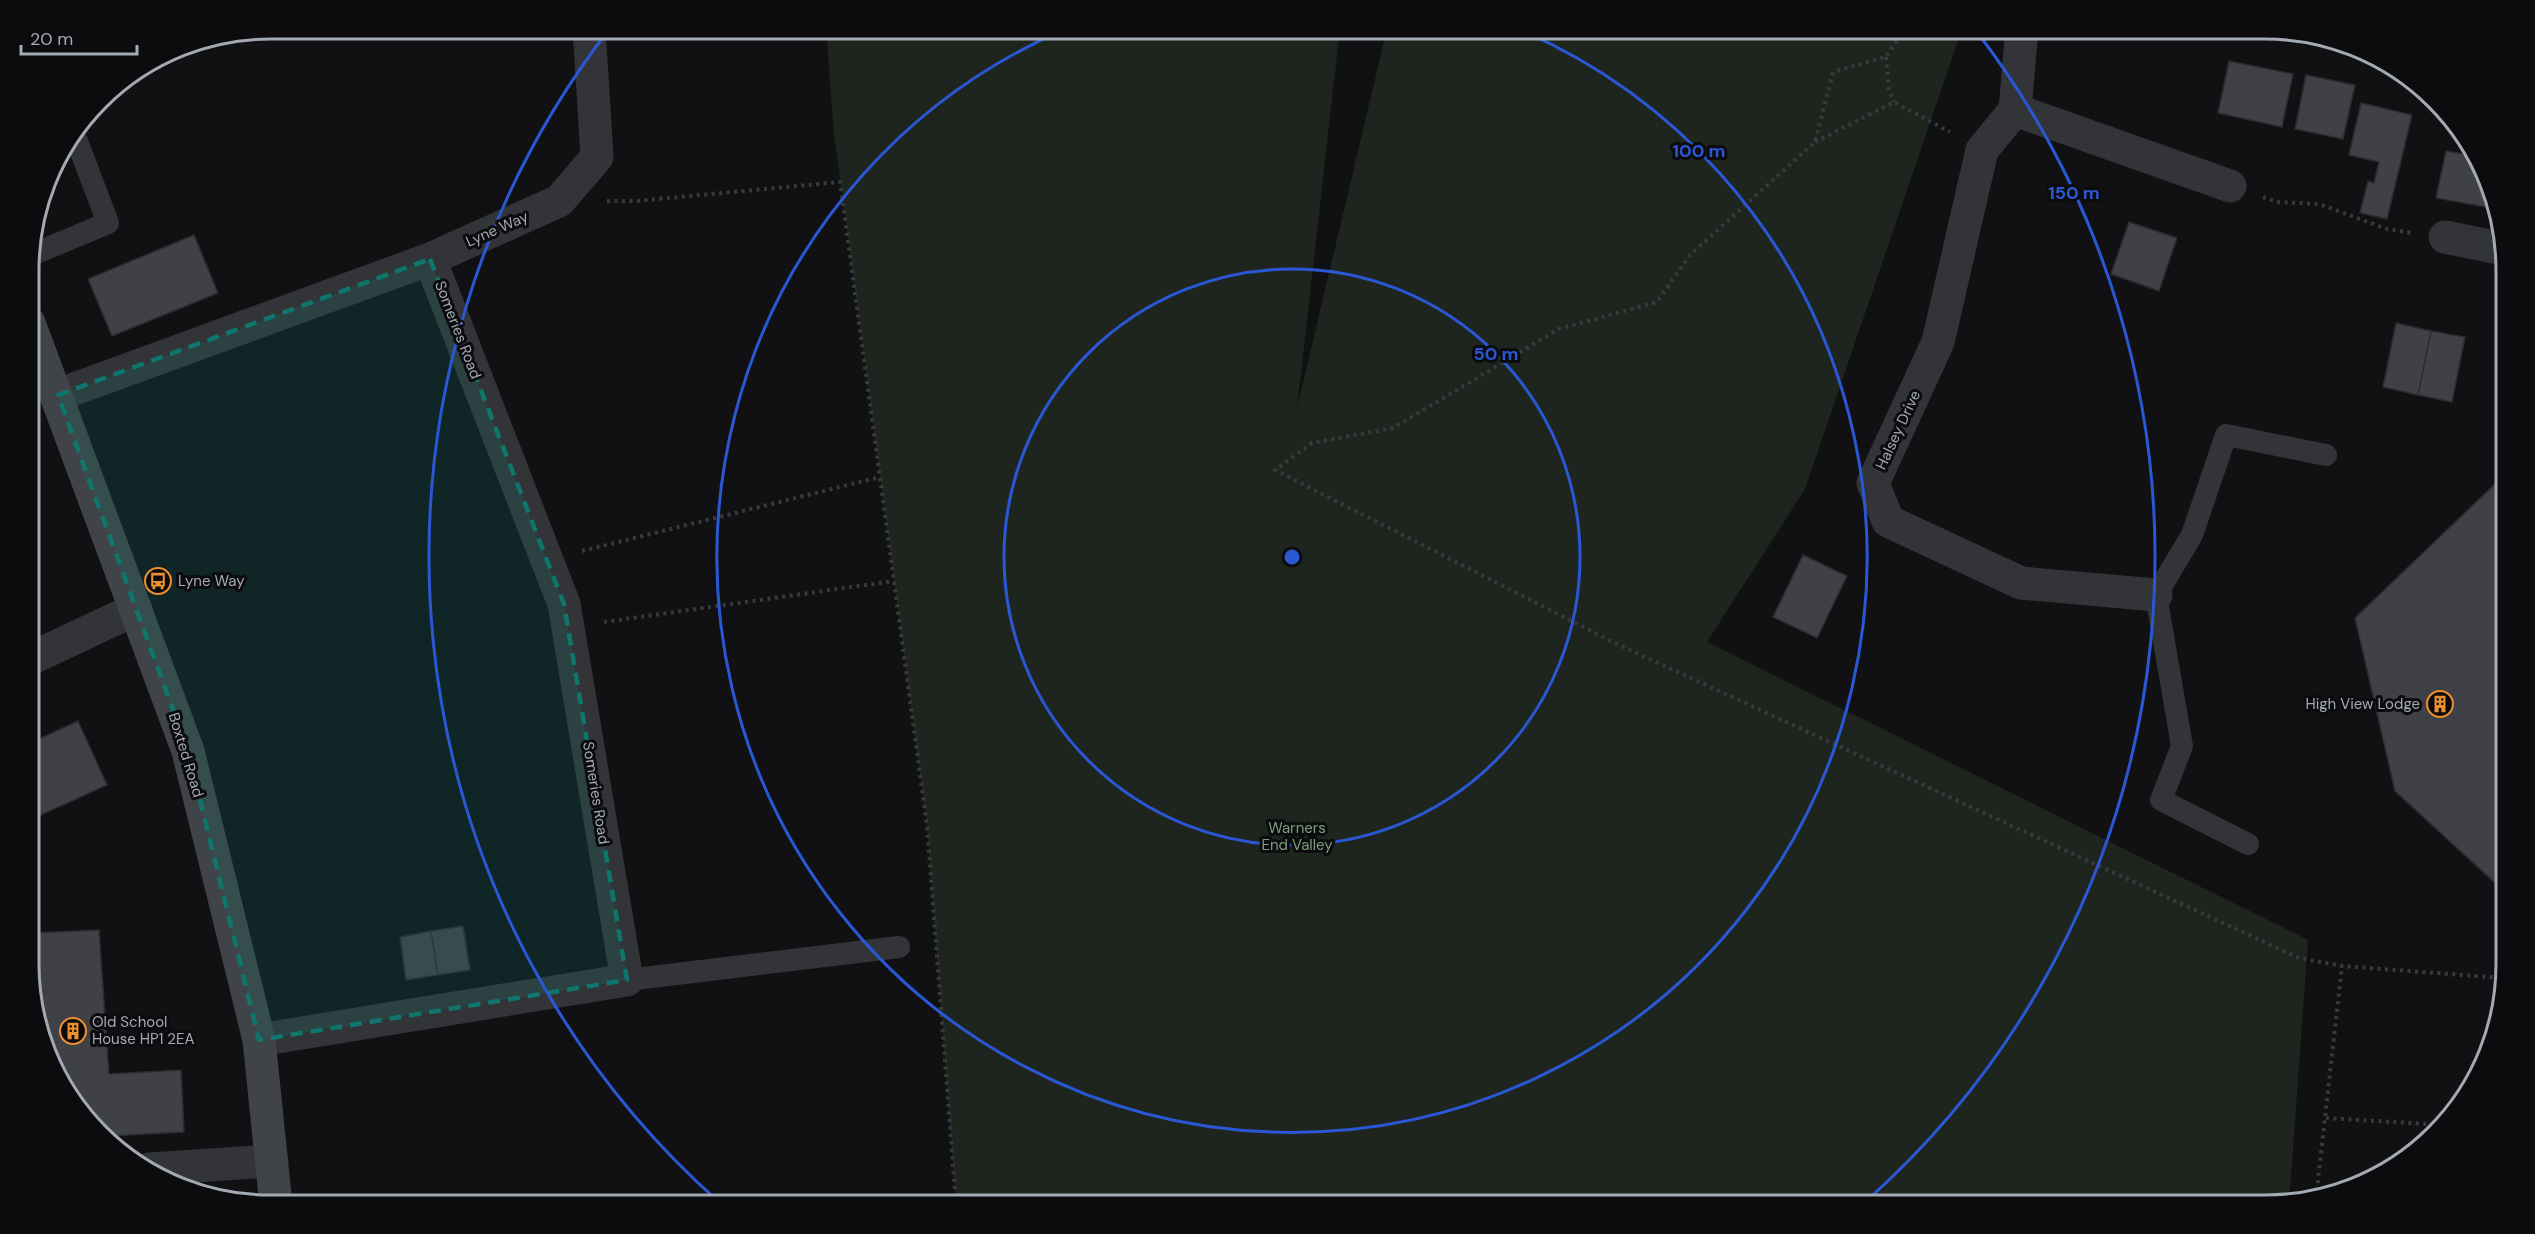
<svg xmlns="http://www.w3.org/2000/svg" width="2535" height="1234" font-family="'DM Sans',sans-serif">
<rect width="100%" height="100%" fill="#111113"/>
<path fill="#1e251e" d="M826,29H1340L1297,408L1387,29H1962L1805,489L1707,642L2308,940L2289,1203L956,1205L927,826L834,133Z"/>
<path fill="#404146" stroke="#2b2c2f" stroke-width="1.5" d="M2229,61L2293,74L2282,127L2218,113Z
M2306,75L2355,85L2343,139L2295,129Z
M2361,103L2412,115L2387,219L2360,213L2368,181L2374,183L2379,162L2349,155Z
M2446,151L2476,156L2488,178L2497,209L2436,198Z
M2129,222L2177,238L2159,291L2111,274Z
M194,235L218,293L112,336L88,279Z
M2396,323L2431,331L2418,395L2383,387Z
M2431,331L2465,337L2452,402L2418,395Z
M2496,483L2505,490L2506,893L2395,791L2355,618Z
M1803,555L1847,576L1817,638L1773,617Z
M78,721L107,785L30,820V743Z
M463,926L470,970L438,975L431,931Z
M99,930L109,1074L181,1070L184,1132L109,1136L78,1111L47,1056L34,1007L30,933Z
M431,931L438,975L406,980L400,937Z"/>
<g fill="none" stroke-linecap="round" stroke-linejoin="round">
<path stroke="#383b3e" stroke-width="4" stroke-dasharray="3 4.5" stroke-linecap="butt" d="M1905,28L1886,57L1833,72L1815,142L1690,255L1657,302L1559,329L1393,428L1312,443L1275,470L1617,644L2299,958L2342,966L2503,978
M1886,57L1889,91L1894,102
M1815,142L1894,102L1950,132
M2263,197L2277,202L2319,204L2387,229L2412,233
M607,201H636L840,182L927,826L956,1205
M582,551L880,477
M604,622L894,581
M2326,1118L2444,1125
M2316,1198L2342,966"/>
<path stroke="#323437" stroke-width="22" d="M29,256L108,223L75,136
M2248,844L2161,800L2182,746L2156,595L2192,535L2226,435L2326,455
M627,980L899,947"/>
<path stroke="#323437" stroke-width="33" d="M2022,28L2015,110L1982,150L1938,342L1873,483L1888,521L2021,583L2156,595
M2015,110L2230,186
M2445,237L2504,249
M58,395L430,259L559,201L597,157L589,28
M30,659L136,609
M259,1040L627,980L564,604L430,259
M149,1169L272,1161"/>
<path stroke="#404347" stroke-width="33" d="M29,323L188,751L259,1040L276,1205"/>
</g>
<path fill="#0f766e" fill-opacity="0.2" stroke="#0f766e" stroke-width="4.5" stroke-dasharray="12 8" stroke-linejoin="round" d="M430,259L564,604L627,980L259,1040L188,751L58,395Z"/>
<g fill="none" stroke="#2a57d4" stroke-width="3">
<circle cx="1292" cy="557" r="288"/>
<path d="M1521 30A575 575 0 1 1 1063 30"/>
<path d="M720 1203A863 863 0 0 1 607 32M1977 32A863 863 0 0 1 1864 1203"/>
</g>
<defs>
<symbol id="bus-ring" viewBox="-11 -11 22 22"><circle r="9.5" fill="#0c0c0e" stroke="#ed902f" stroke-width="1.5"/><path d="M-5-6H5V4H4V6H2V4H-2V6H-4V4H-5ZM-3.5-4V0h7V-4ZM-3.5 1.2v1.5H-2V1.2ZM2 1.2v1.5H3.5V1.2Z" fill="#ed902f"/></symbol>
<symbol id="building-ring" viewBox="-11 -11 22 22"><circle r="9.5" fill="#0c0c0e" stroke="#ed902f" stroke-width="1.5"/><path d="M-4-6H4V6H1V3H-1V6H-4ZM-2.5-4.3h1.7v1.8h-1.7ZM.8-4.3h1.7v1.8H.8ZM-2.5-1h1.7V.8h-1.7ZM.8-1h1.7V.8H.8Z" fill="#ed902f"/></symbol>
</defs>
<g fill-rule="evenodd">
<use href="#bus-ring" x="143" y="566" width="30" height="30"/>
<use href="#building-ring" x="2425" y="689" width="30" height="30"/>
<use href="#building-ring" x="58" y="1016" width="30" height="30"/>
</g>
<g text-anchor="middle" stroke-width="6" stroke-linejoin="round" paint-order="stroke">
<g font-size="15" fill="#a3aab3" stroke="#0c0c0e">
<text transform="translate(497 229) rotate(-24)" y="5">Lyne Way</text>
<text transform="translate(458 330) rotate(69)" y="5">Someries Road</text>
<text transform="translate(1898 430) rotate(-65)" y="5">Halsey Drive</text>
<text transform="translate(186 755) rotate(73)" y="5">Boxted Road</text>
<text transform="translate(596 793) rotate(81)" y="5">Someries Road</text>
</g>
<g font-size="15" fill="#a3aab3" stroke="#0c0c0e" text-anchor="start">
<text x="178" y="586">Lyne Way</text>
<text x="2420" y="709" text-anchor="end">High View Lodge</text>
<text x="92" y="1027">Old School<tspan x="92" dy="17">House HP1 2EA</tspan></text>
</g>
<g font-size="15" fill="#7d9e7a" stroke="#0c0c0e">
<text x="1297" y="833">Warners<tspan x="1297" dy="17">End Valley</tspan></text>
</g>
</g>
<path d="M0 0H2535V1234H0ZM270 39H2265A231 231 0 0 1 2496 270V964A231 231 0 0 1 2265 1195H270A231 231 0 0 1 39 964V270A231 231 0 0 1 270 39Z" fill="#0c0c0e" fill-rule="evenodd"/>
<path fill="none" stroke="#a3aab3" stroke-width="3" d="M270 39H2265A231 231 0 0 1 2496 270V964A231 231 0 0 1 2265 1195H270A231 231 0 0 1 39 964V270A231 231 0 0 1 270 39Z"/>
<circle cx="1292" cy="557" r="9" fill="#2a57d4" stroke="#0c0c0e" stroke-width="3"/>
<g font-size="18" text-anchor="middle" font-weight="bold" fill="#2a57d4" stroke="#0c0c0e" stroke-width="6" stroke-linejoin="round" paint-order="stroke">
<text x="1699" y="157">100 m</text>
<text x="2074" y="199">150 m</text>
<text x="1496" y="360">50 m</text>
</g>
<path d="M21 45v9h116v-9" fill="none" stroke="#a3aab3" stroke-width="3"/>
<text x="30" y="45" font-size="18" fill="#a3aab3" stroke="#0c0c0e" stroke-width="4.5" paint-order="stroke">20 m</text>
</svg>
